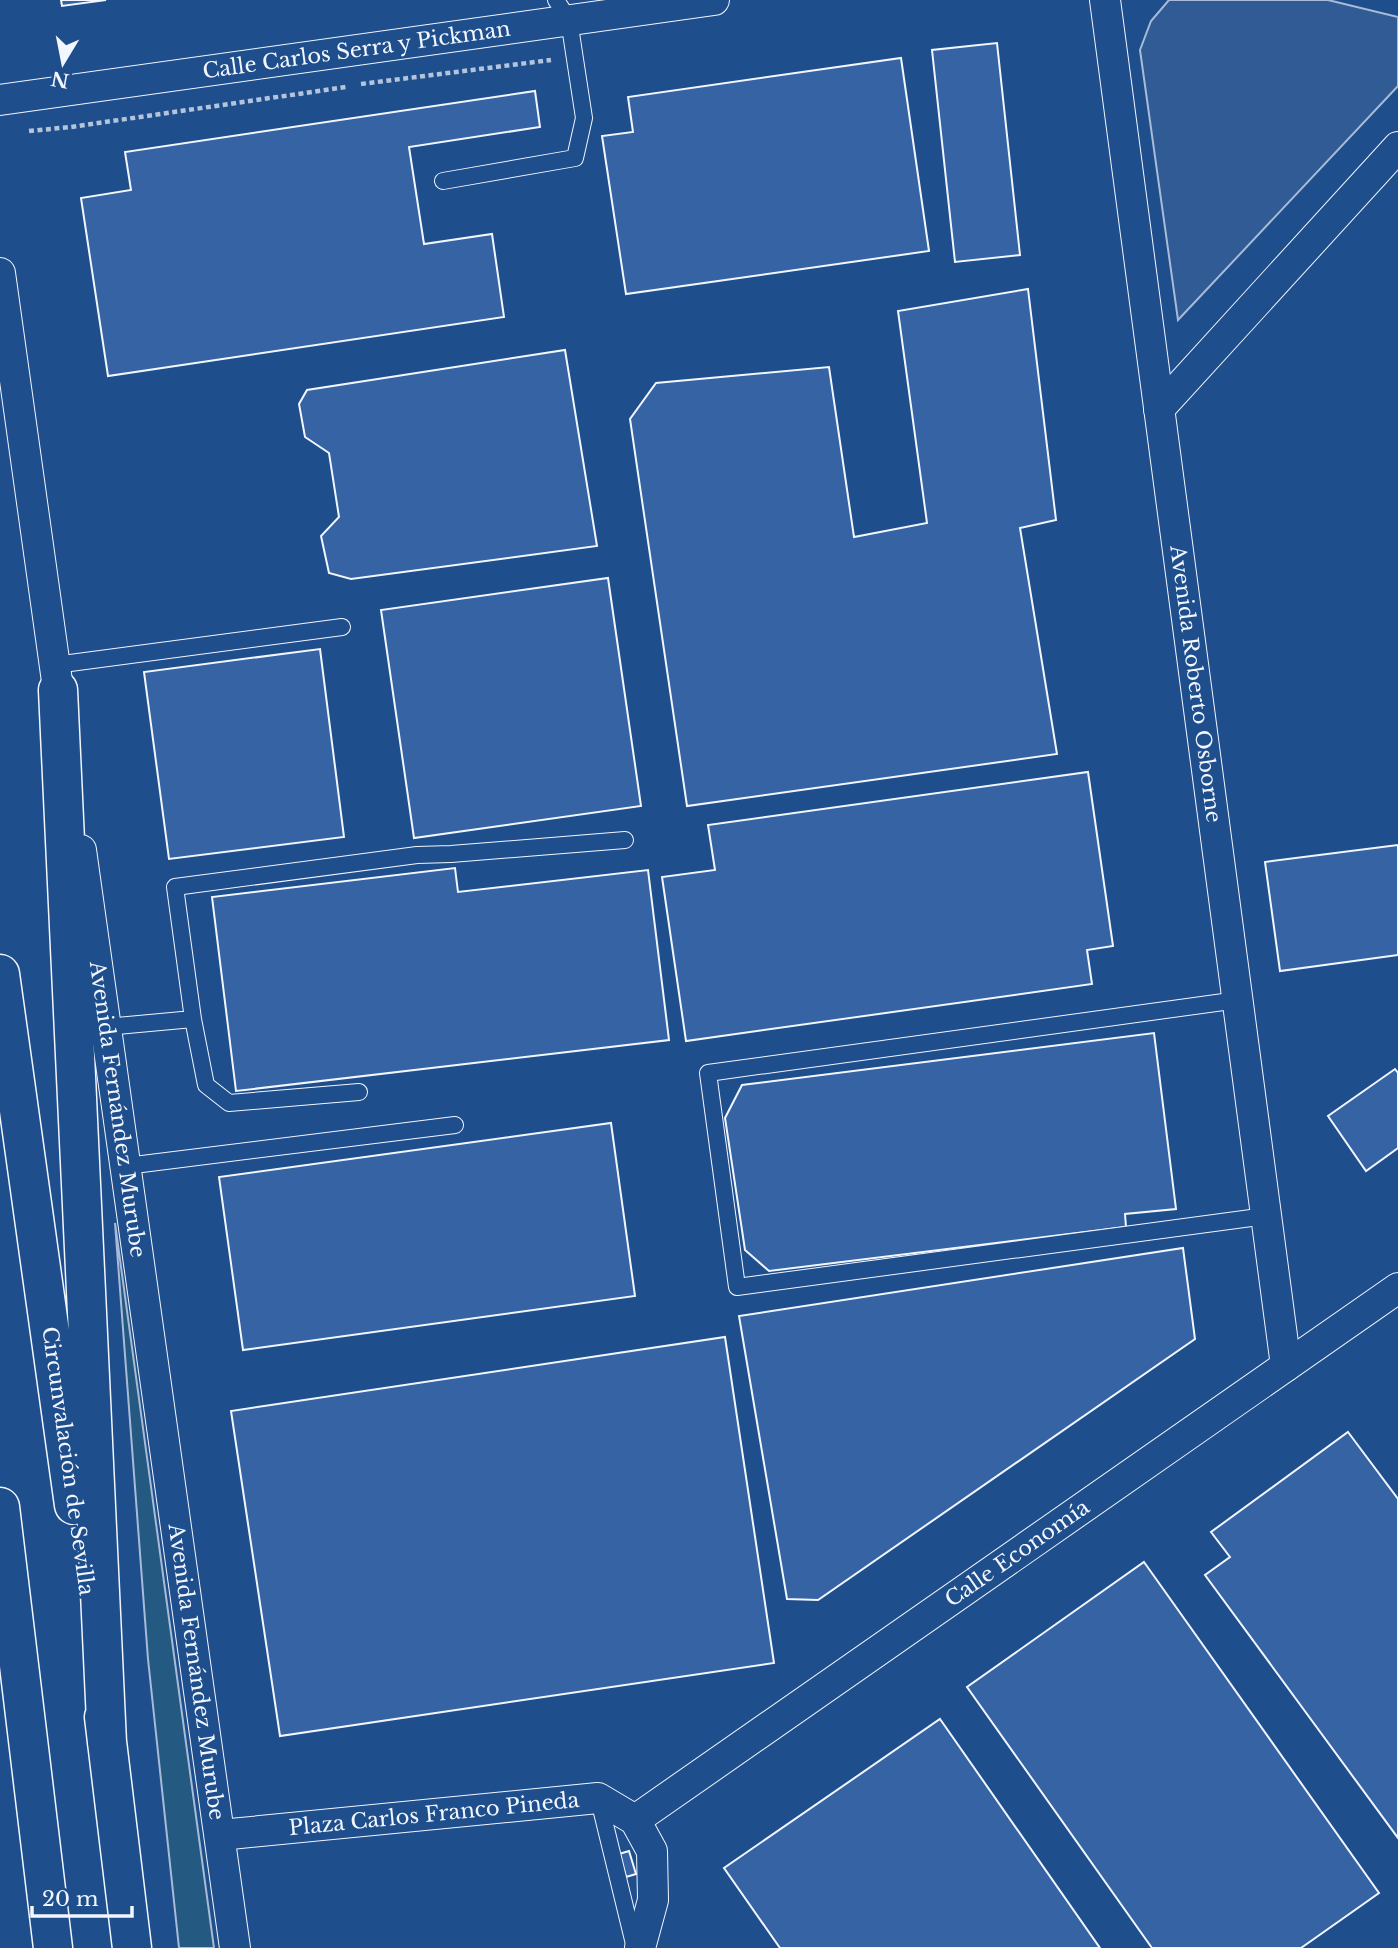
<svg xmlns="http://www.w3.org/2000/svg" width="1398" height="1948" font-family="'Libre Baskerville',serif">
<rect width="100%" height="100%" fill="#1f4e8c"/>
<path fill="#245a82" stroke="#a8bbd7" stroke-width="2" d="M115,1223L214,1948H179L148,1659Z"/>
<path fill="#305b95" stroke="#a8bbd7" stroke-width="2" d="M1169,0H1328L1398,17V86L1178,320L1140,50L1151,21Z"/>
<path fill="#3563a3" stroke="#f2f6ff" stroke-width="2" d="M61,0H106L62,6Z
M997,43L1020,255L955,262L932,50Z
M901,58L929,251L626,294L602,136L633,132L628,97Z
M535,91L540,127L409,147L424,244L492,234L504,317L108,376L81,198L131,190L125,152Z
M1028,289L1056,520L1020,528L1057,754L687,806L630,419L656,383L829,367L854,537L927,523L898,311Z
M565,350L597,546L351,579L329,573L321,536L339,517L329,453L305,437L299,404L307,390Z
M608,578L641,806L414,838L381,610Z
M320,649L344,837L169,859L144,672Z
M1088,772L1113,946L1087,950L1092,984L686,1041L662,877L715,870L708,825Z
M1398,845V955L1280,971L1265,862Z
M455,868L458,892L648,870L669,1040L236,1091L212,897Z
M1154,1033L1176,1209L1125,1214L1126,1227L769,1271L745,1250L725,1118L742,1085Z
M1395,1069L1398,1073V1148L1366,1171L1328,1116Z
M611,1123L635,1296L243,1350L219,1177Z
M1183,1248L1195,1339L818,1600L787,1599L739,1316Z
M725,1337L774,1663L280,1736L231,1411Z
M1348,1432L1398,1499V1838L1205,1575L1230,1557L1211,1532Z
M1144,1562L1379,1893L1301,1948H1152L967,1687Z
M940,1719L1100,1948H780L724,1868Z
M629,1851L636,1874L626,1877L619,1854Z"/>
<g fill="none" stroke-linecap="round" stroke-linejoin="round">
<defs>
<path id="service" d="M443,181L575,158L584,118L569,20L556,0
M55,665L342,627
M1238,1000L708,1073L737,1287L1266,1216
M193,1019L206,1085L229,1103L359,1092
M106,1027L193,1019L175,887L417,855L451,854L625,840
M126,1166L455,1125
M599,1800L635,1948"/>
<g id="minor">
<path id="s1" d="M1105,0L1286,1366"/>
<path id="s2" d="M0,100L714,0"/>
<path d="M0,273L61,710"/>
<path d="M1159,409L1398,147"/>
<path id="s3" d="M81,850L235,1948"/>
<path id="s4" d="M635,1820L1398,1288"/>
<path id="s5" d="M220,1835L598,1798L635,1820L652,1851L653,1900L640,1948"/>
</g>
<path id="motorway" d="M58,690L107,1743
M0,974L74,1505
M0,1507L53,1948
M104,1717L132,1948"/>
</defs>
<use href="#service" stroke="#f2f6ff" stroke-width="18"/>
<use href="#minor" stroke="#f2f6ff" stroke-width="32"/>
<use href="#motorway" stroke="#f2f6ff" stroke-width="41"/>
<path stroke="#b3c4dc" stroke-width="4.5" stroke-dasharray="5 3.5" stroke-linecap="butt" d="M361,84L551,60
M29,131L71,127L346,87"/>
<use href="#service" stroke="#1f4e8c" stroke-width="16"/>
<use href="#minor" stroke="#1f4e8c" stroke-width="30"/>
<use href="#motorway" stroke="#1f4e8c" stroke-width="38"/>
</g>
<g text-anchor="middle" stroke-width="5" stroke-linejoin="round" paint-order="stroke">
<g font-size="21" fill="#f2f6ff" stroke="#1f4e8c">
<text dy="7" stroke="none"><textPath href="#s2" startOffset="360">Calle Carlos Serra y Pickman</textPath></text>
<text dy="7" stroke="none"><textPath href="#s1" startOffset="690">Avenida Roberto Osborne</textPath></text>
<text dy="7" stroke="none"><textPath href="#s3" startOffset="262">Avenida Fernández Murube</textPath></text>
<text transform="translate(68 1461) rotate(82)" y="7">Circunvalación de Sevilla</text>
<text dy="7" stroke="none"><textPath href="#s4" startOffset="466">Calle Economía</textPath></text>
<text dy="7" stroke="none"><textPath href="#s3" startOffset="830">Avenida Fernández Murube</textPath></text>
<text dy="7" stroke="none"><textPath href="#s5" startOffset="215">Plaza Carlos Franco Pineda</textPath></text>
</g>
</g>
<g transform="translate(63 63) rotate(190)" stroke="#1f4e8c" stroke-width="5" paint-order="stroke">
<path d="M0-5L12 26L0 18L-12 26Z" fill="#f2f6ff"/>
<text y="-10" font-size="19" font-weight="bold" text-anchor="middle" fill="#f2f6ff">N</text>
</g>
<path d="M32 1906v10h100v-10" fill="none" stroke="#f2f6ff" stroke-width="3.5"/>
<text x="42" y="1906" font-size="21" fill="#f2f6ff" stroke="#1f4e8c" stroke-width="5" paint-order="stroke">20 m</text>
</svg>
